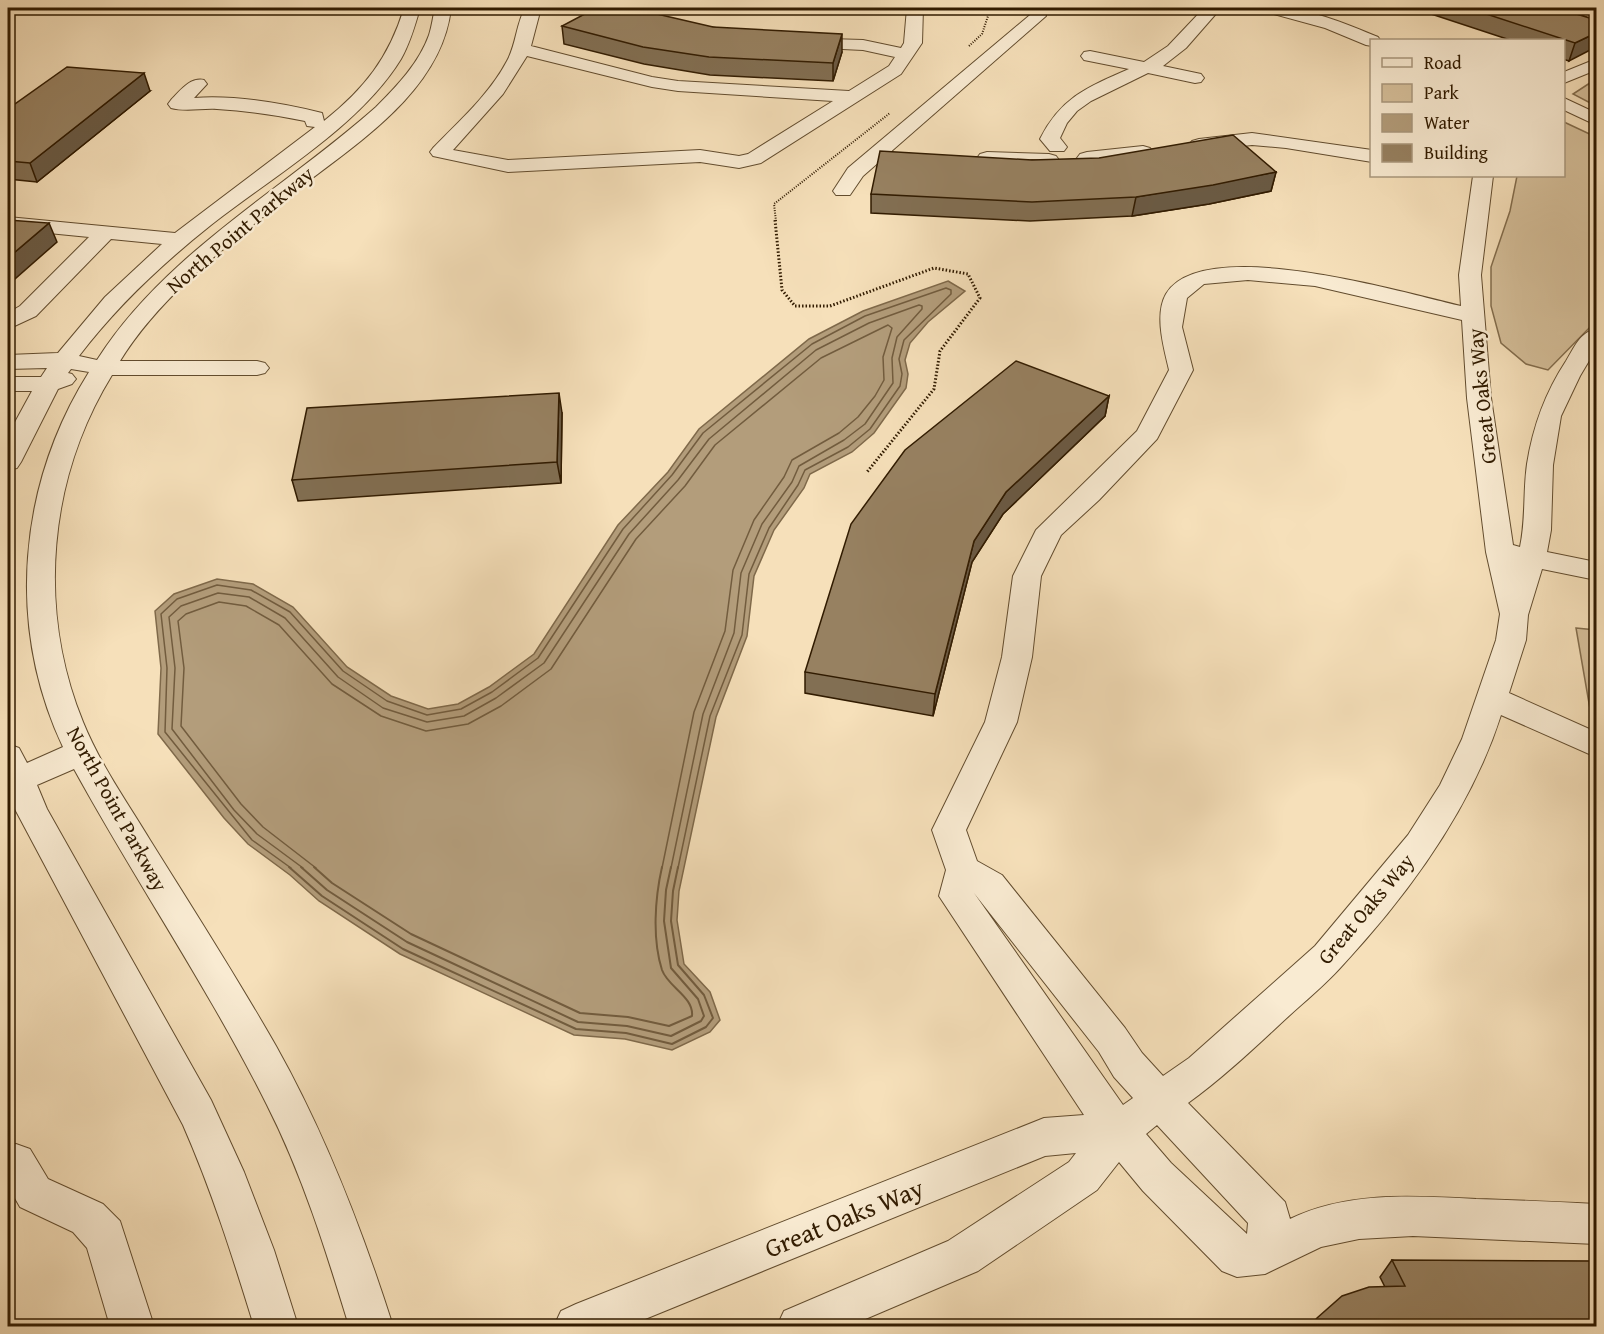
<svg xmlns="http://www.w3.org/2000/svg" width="1604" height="1334" font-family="'Gentium Book Plus',serif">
<rect width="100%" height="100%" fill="#f6e0ba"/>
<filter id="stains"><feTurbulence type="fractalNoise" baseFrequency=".00333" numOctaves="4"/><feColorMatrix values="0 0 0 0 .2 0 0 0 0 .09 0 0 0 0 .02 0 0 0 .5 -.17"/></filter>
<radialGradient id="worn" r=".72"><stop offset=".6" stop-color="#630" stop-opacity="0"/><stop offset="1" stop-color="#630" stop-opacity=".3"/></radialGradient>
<path fill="#d5bf9a" stroke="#836d4d" stroke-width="1.5" d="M1596,79V106L1573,94Z
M1564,122L1596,137V321L1548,370L1526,364L1501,343L1491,306V267L1510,211L1517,176H1564Z
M1576,628L1596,630V713L1590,709Z"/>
<path fill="#b39d7b" stroke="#7f694a" stroke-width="1.5" d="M948,281L965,291L928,322L910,343L905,360L908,374L906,388L874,433L852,452L810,474L804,488L774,530L754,576L747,636L716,717L679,891L677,920L684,964L710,992L720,1020L710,1032L672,1050L625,1039L574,1035L400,954L319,901L290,875L248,844L224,818L158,734L161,668L155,611L174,594L217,579L253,584L293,607L347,667L391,696L428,709L458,704L489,687L534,654L618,525L668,472L699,429L809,339L863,311Z"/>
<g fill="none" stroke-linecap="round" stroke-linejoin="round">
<path stroke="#725c3e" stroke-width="1.5" d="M291,868L252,840L165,732L167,668L161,614L177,599L217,585L251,590L290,612L343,671L387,701L427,715L461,709L492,692L538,658L623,529L672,475L703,433L812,344L865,316L946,288L951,290V294L904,340L899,359L902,374L900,386L870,429L848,447L805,470L798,485L769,528L749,574L742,635L710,716L678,868
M303,868L257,834L234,810L172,729L175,668L169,617L181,606L218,593L249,597L285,618L338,677L383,708L427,722L464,716L496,698L544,663L629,534L678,480L709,439L816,350L869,323L919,305L922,306V309L897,337L892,358L893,383L865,424L844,440L799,466L792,482L762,524L741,573L734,633L703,714L671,868
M316,868L263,827L241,804L181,726L184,668L178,621L186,614L219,602L246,606L279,625L332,684L381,716L426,731L468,724L501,706L551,669L636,539L685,486L715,445L821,358L888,325L892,328L883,357L884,380L875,396L858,417L839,433L792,460L784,477L754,520L733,570L725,631L694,712L662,868"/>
<path stroke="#725c3e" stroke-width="2" d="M289,867L322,896L403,949L576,1029L626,1033L672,1044L706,1027L713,1018L704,995L678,965L671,921L673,891L678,867
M301,867L327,890L407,942L578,1022L627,1026L671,1036L701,1021L704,1016L698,999L671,968L664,921L666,890L671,867
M314,867L332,883L411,934L580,1013L628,1017L669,1026L692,1016C694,997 668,987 662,970C652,939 655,898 662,867"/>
<defs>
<path id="minor" d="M404,8H420C415,26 410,43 401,59C360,126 272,177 211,225C162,264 117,306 79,356L97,360C165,253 284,189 376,107C397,86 419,63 429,35C432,26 433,16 435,8H451C442,92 354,145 293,193C232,242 162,293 120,361H257L265,363L269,368L265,373L257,375H112C48,479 37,609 83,722C100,764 127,802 150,840C193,909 236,976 276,1046C326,1135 362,1229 393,1326H349C326,1251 303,1176 267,1105C209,989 136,882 74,769L37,785L47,809L211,1100L244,1172L274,1250L298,1326H254C233,1258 212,1191 183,1125L8,796V744L19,748L27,763L63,747C6,626 18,485 89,372L71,369L68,373L72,374L76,379L72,384L58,389L21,462L17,468L8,470V435L32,391H8V377H41L47,368L8,369V355L58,353L105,297L162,244L111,239L36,316L8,329V313L20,306L89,237L8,229V217L175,233L315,127L307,126L305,121C276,115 247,111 217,109C202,108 185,112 171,108L168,104L171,100C180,91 190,77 204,80L207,84L194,98C235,95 282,103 322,113L324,121C364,89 389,58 404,8Z
M525,8H541L531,46L652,77L678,81L849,91L889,66L895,57L863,50L801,47L795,46L792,42L795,38L863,40L901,48L904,43L907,8H923L922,43L901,74L761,163L739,168L700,162L508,172L433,156L430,152L433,148C459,121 489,95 507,61C516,45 516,25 525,8ZM527,56L652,87L678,91L833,101L748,154L739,156L700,150L508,160L453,150L503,94Z
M556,8H613L638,13L640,17L632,22L607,16L564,13Z
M1029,8H1045L1046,16L863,176L850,195H836L833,191L848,168L1030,15Z
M1204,8H1221L1186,48L1163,66L1201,74L1204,78L1201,82L1195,83L1148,73L1091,101L1077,111L1067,123L1060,138L1067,147L1064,151H1050L1040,139C1061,97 1088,87 1129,69L1084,60L1081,56L1084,52L1090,51L1144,62L1168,46Z
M1261,8C1300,4 1342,22 1378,37L1380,40H1372V46L1366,45L1325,28L1263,11Z
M1596,59V70L1564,83V72Z
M1564,98L1596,113V125L1564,110Z
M1252,133L1372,150V162L1286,148L1252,145L1199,151L1192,149L1189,145L1192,141L1199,139Z
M1143,146L1150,148L1153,152L1150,156L1087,164L1080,162L1077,158L1080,154L1087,152Z
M987,152L1049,154L1056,156L1059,160L1056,164L1049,166L980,162L977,158L980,154Z
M1473,176H1493L1481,275L1491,398L1513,545L1520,547C1526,519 1523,491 1527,464C1533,426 1545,393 1566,361C1574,348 1580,332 1596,329V349L1580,376L1561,416L1553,465L1551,530L1547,552L1596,562V580L1542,569L1528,615L1526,640L1509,693L1596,732V757L1501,715C1471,809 1408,895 1341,967C1322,988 1299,1006 1278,1026C1249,1053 1220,1080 1188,1103L1285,1202L1290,1219C1348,1191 1414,1196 1476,1199C1516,1200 1556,1202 1596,1204V1244L1413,1236L1359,1239L1321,1247L1265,1274L1237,1277L1222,1271L1143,1191L1119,1162L1097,1190L978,1271L849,1326H777L784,1311L948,1241L1069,1162L1076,1153L1045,1156L628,1326H554L561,1311L576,1304L1044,1118L1084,1115L939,896L946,870L932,830L985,722L1002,657L1013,576L1036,530L1137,431L1169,370C1164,348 1154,315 1166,294C1203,233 1404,293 1461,306L1459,275ZM1248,280L1315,286L1462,320L1467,398L1486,552L1500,614L1496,640L1462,739L1440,785L1408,835L1315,946L1189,1058L1163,1076L1142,1053L1125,1028L1002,875L977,861L966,830L1017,722L1032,657L1041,576L1061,535L1099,500L1157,439L1193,370L1182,327L1187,298L1204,284ZM974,893L1099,1052L1114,1077L1133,1098L1123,1105ZM1157,1125L1248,1223L1247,1234L1171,1163L1146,1134Z
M16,1144L30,1149L48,1179L103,1204L120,1221L154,1326H110L87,1248L73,1232L20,1207L8,1186V1147Z"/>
</defs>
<use href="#minor" stroke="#624c2e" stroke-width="2"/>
<path stroke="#311b00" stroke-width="2" stroke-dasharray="1 1.5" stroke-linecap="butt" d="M969,46L982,34L988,16
M776,221L774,204L890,113"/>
<path stroke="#311b00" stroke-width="3" stroke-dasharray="1.5 2" stroke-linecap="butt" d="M775,220L782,290L795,306H830L934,268L968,274L980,298L940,351L934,389L867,472"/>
<use href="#minor" fill="#f9ebd2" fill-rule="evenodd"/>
</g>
<path fill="#826f53" stroke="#311b00" stroke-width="1.5" d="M1413,8H1557L1596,20L1569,61L1563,59V40H1510Z
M562,26L713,27L842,52L833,81L710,75L644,64L564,44Z
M150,91L37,182L8,179V109Z
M1032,160L1276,172L1271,191L1209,204L1132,216L1030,221L871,213V194Z
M1109,396L1105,416L1003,514L972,562L933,716L805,693V672Z
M562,413L561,483L298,501L292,480Z
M1392,1260L1596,1326L1385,1287L1380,1277Z"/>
<path fill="#6a5a44" stroke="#311b00" stroke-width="1.5" d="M1596,33V47L1569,61L1575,43Z
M842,34V52L833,81V63Z
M144,73L150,91L37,182L30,163Z
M1276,172L1271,191L1209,204L1132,216L1136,197Z
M49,223L57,242L8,285V258Z
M559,393L562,413L561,483L557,462Z
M1109,396L1105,416L1003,514L972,562L933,716L935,694L974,541L1006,492Z"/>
<path fill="#978161" stroke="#311b00" stroke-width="1.5" d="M596,8H631L713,27L842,34L833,63L709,57L643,47L562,26Z
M1468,8H1557L1596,20V33L1575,43Z
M67,67L144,73L30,163L8,161V109Z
M1233,135L1276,172L1213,185L1136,197L1032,202L871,194L880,151L1032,160L1099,158Z
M8,220L49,223L8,258Z
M1016,361L1109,396L1006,492L974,541L935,694L805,672L851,524L905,450Z
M559,393L557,462L292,480L307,408Z
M1392,1260L1596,1261V1326H1310L1317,1318L1342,1296L1369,1287L1405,1286Z"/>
<g text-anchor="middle" stroke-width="5" stroke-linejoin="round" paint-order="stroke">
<g font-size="21" fill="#311b00" stroke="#f9ebd2">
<text transform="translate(240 230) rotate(-40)" y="7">North Point Parkway</text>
<text transform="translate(1482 396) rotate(-96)" y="7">Great Oaks Way</text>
<text transform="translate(117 809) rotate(61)" y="7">North Point Parkway</text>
<text transform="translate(1366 909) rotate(-50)" y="7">Great Oaks Way</text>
</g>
<g font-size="26" fill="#311b00" stroke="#f9ebd2">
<text transform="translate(844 1218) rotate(-22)" y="9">Great Oaks Way</text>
</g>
</g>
<rect width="1604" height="1334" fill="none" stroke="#f6e0ba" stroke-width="30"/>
<rect x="9" y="9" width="1586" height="1316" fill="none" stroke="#311b00" stroke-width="3"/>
<rect x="15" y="15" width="1574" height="1304" fill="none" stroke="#311b00" stroke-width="1.5"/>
<rect x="1370" y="39" width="195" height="138" fill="#f9ebd2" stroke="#a9987e" stroke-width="1.5"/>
<rect x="1382" y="58" width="30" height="9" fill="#f9ebd2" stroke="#a9987e" stroke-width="1.5"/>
<text x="1424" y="69" font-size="18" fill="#311b00">Road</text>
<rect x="1382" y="84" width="30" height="18" fill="#d5bf9a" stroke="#a9987e" stroke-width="1.5"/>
<text x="1424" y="99" font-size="18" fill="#311b00">Park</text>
<rect x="1382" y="114" width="30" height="18" fill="#b39d7b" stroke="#a9987e" stroke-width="1.5"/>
<text x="1424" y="129" font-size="18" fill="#311b00">Water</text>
<rect x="1382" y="144" width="30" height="18" fill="#978161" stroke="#a9987e" stroke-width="1.5"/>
<text x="1424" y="159" font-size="18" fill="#311b00">Building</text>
<rect width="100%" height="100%" filter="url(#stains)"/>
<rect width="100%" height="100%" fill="url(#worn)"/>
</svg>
